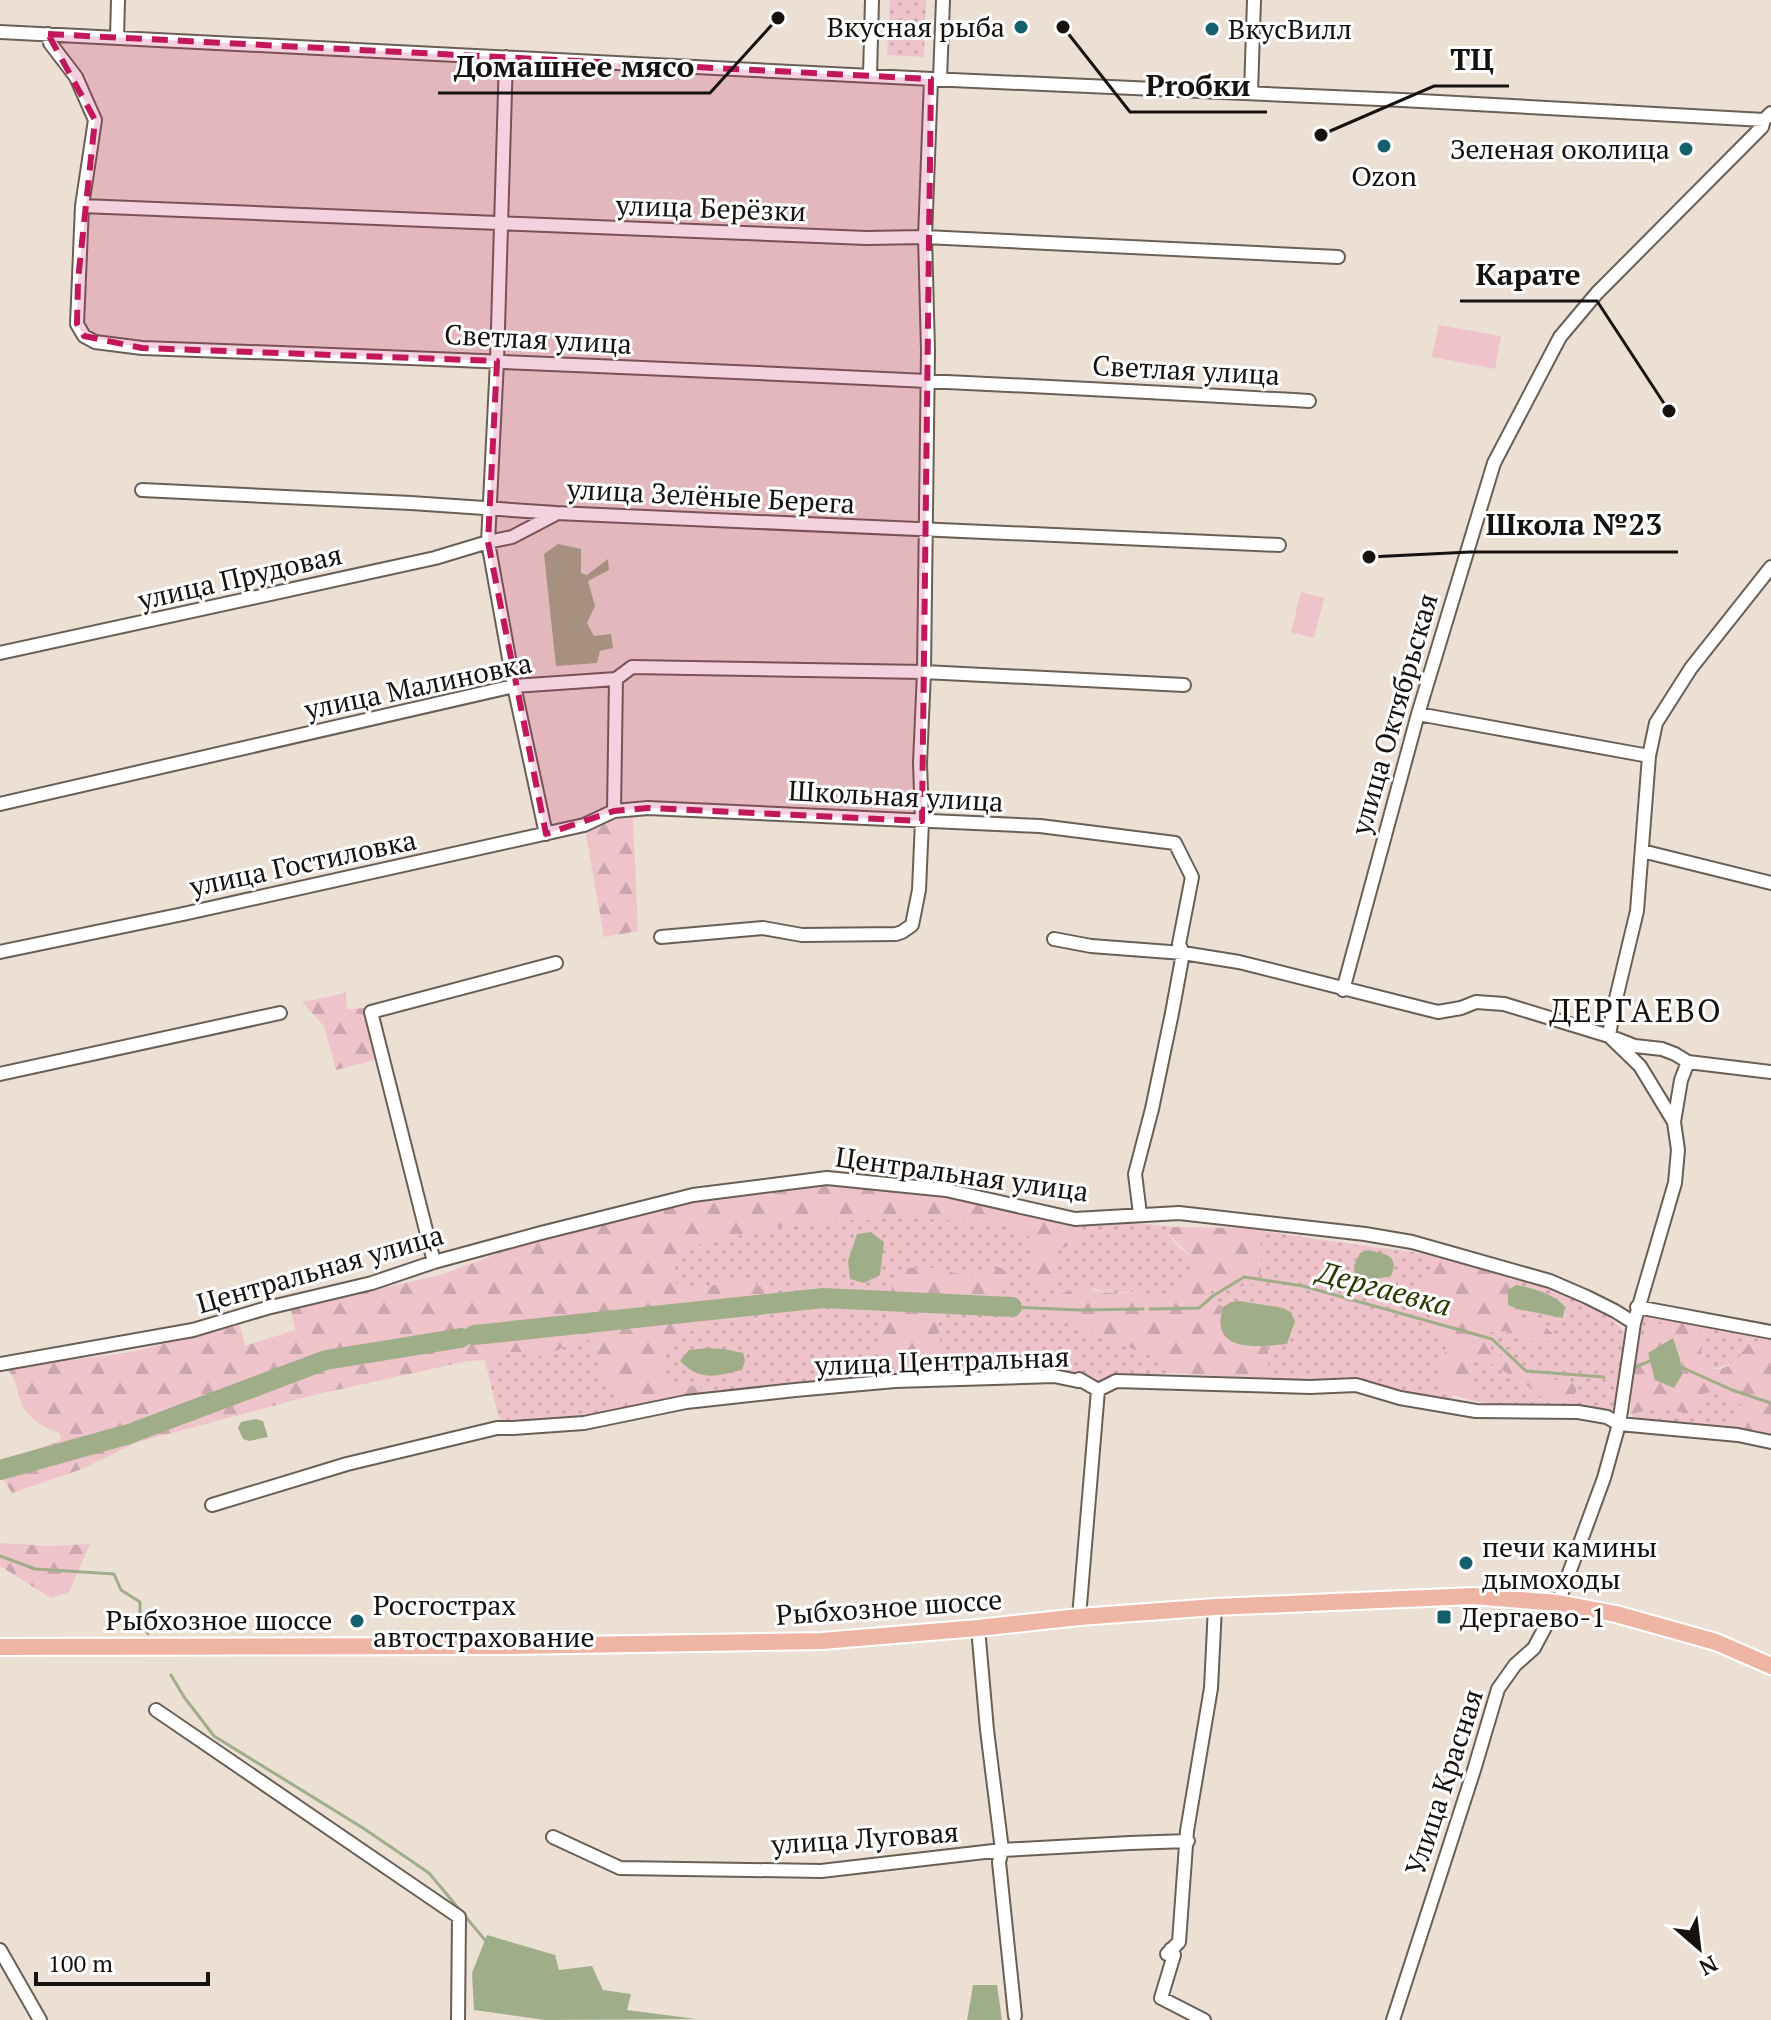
<svg xmlns="http://www.w3.org/2000/svg" width="1771" height="2020" font-family="'PT Serif',serif">
<defs>
<pattern id="grass-dots" width="8" height="8" patternUnits="userSpaceOnUse" patternTransform="scale(2)"><rect width="8" height="8" fill="#eec3ca"/><path d="M2 2h.1M6 6h.1" fill="none" stroke="#cba6ac" stroke-width="1.8" stroke-linecap="round"/></pattern>
<pattern id="forest-firs" width="22" height="20" patternUnits="userSpaceOnUse" patternTransform="scale(2)"><rect width="22" height="20" fill="#eec3ca"/><path d="M5 1l3.5 6h-7zM16 11l3.5 6h-7z" fill="#cba6ac"/></pattern>
</defs>
<rect width="100%" height="100%" fill="#ece0d5"/>
<path fill="url(#grass-dots)" fill-rule="evenodd" d="M890,0H926L924,57L887,55Z
M909,1218L1001,1223L1031,1237L1029,1244L1034,1281L1057,1251L1080,1240L1083,1225L1136,1223L1173,1227L1164,1230L1181,1249L1193,1258L1195,1275C1181,1292 1165,1297 1144,1300L1141,1291L1111,1293L1094,1289L1054,1323L1087,1331L1153,1357L1168,1373L1107,1379L1093,1382L1073,1373L1015,1374L974,1371L955,1366L942,1353L938,1332L940,1313L957,1296H980L986,1273L963,1276L931,1268L894,1280L889,1310L876,1346L883,1365L900,1374L718,1392L688,1385L663,1386V1358L671,1339L704,1326L758,1313L748,1278L688,1290L668,1279L688,1247L765,1229L826,1221ZM707,1348L742,1370L705,1375L680,1361L689,1350Z
M1245,1228L1322,1240L1413,1252L1435,1257L1430,1277L1433,1326L1446,1344L1443,1366V1387L1453,1395L1450,1400L1418,1396L1364,1382L1277,1384L1268,1380V1345H1278L1291,1336L1295,1322C1273,1311 1247,1293 1223,1307L1215,1302L1210,1291L1255,1283L1261,1270L1260,1237Z
M1511,1278L1521,1279C1558,1294 1598,1301 1625,1332L1614,1410L1514,1408L1470,1400L1479,1390L1472,1376L1471,1362L1479,1356L1529,1387L1545,1400L1578,1388L1575,1383L1529,1377L1491,1349L1490,1332L1505,1331L1532,1341L1553,1331L1532,1321L1511,1315L1508,1305L1517,1309L1564,1317L1565,1307C1557,1295 1530,1287 1516,1285Z
M1657,1315L1771,1335V1341L1767,1339C1747,1354 1733,1370 1706,1368C1699,1355 1701,1348 1704,1334L1636,1344L1644,1317Z
M593,1339C596,1364 600,1372 618,1389L620,1412L523,1425L505,1424L498,1416L485,1360L487,1361L500,1353L520,1352L536,1357L552,1353L570,1344Z
M1713,1390L1732,1402L1747,1405L1733,1428L1735,1432L1662,1421L1636,1418L1630,1414L1659,1408L1670,1409Z"/>
<path fill="url(#forest-firs)" d="M633,818L638,931L604,937L585,830L596,829L611,820Z
M346,993L347,1009L366,1008L379,1059L336,1070L324,1026L302,1002Z
M832,1182L901,1186L1083,1225L1080,1240L1057,1251C1060,1268 1054,1278 1044,1291L1034,1282L1029,1244L1031,1237L1001,1223L909,1218L826,1221L765,1229L689,1247L668,1279L688,1290L748,1278L772,1295L759,1313L704,1326L671,1339L663,1358V1386L688,1385L718,1392L717,1396L620,1412L618,1389C598,1370 597,1365 593,1339L570,1344L552,1353L536,1357L520,1352L500,1353L487,1361L485,1360L468,1361L314,1395L138,1442L82,1469L12,1493L0,1474V1463L61,1440L60,1434C46,1427 32,1422 24,1408C15,1393 20,1382 6,1368L127,1353L240,1325L245,1346L295,1330L291,1309L440,1275L557,1232L632,1214L744,1194Z
M1173,1227L1245,1228L1260,1237L1261,1270L1255,1284L1210,1291L1215,1302L1223,1307L1220,1317L1236,1343L1252,1346L1268,1345V1380L1240,1377L1168,1373L1153,1357L1087,1331L1054,1323L1049,1302C1070,1285 1085,1289 1109,1293C1119,1294 1131,1292 1141,1291L1144,1300C1165,1297 1181,1292 1195,1274L1193,1258L1164,1230Z
M1435,1257C1457,1261 1503,1265 1516,1285L1508,1291L1511,1315C1529,1320 1550,1324 1558,1341H1532L1505,1331L1491,1332V1349L1529,1377L1575,1383L1578,1387L1570,1404L1545,1400L1529,1387L1479,1356L1471,1362L1472,1376L1479,1390L1470,1400L1453,1395L1443,1387V1366L1446,1344L1433,1326L1426,1305L1424,1288L1430,1277Z
M999,1267L1013,1276C996,1298 984,1296 957,1297L940,1313C938,1331 936,1355 955,1366C960,1369 969,1369 974,1371L971,1376H922L900,1374L882,1365L876,1346L889,1310L893,1281L906,1268C915,1268 925,1267 933,1268C963,1273 969,1282 999,1267Z
M1690,1322L1704,1334C1701,1348 1699,1355 1707,1368L1720,1369L1734,1364L1749,1343L1768,1339L1771,1341V1438L1733,1429L1746,1406L1732,1402L1713,1391L1703,1394L1700,1410L1692,1414L1659,1408L1630,1414L1636,1344L1643,1329L1658,1324Z
M0,1543L49,1546L90,1544L69,1592L51,1598L0,1566Z"/>
<path fill="#eec3ca" d="M1439,325L1501,336L1495,369L1432,357Z
M1301,592L1324,598L1314,638L1291,632Z"/>
<path fill="#9fae89" d="M558,544L581,549V573L587,575L608,559L609,570L588,581L595,606L587,623L594,636L611,634L613,648L600,651L597,663L556,666L544,554Z
M871,1232L884,1242L880,1275L864,1283L850,1279L848,1261L857,1234Z
M1368,1250C1385,1254 1400,1255 1391,1276L1370,1280L1355,1277L1354,1266L1360,1253Z
M1516,1285C1530,1287 1557,1295 1565,1307L1563,1318L1517,1309L1508,1305V1290Z
M1240,1301L1283,1308L1291,1312L1295,1322L1287,1344C1257,1347 1209,1353 1223,1307L1231,1302Z
M1673,1338L1680,1359L1682,1375L1674,1388L1655,1380L1648,1353Z
M707,1348L724,1349L743,1353L745,1361L742,1370C715,1376 701,1382 680,1361L689,1350Z
M256,1419L263,1421L268,1437L249,1441L243,1439L238,1428L241,1422Z
M487,1935L555,1955L559,1970L592,1966L603,1990L631,1994L627,2010L696,2019L545,2020L474,2010L472,1973Z
M973,1985H997L1002,2020H967Z"/>
<g fill="none" stroke-linecap="round" stroke-linejoin="round">
<path stroke="#9fae89" stroke-width="3" d="M1012,1307L1080,1310L1143,1309
M1150,1309L1199,1308L1213,1296L1244,1277L1303,1286L1492,1339L1526,1371L1604,1377
M1679,1366L1732,1390L1771,1403
M1631,1369L1650,1361
M0,1556L35,1569L114,1574L121,1590L140,1602V1616L148,1634
M171,1675L184,1697L214,1736L363,1828L429,1873L485,1940"/>
<path stroke="#9fae89" stroke-width="20" d="M474,1335L824,1298L1012,1307
M0,1470L129,1434L326,1360L461,1338"/>
<defs>
<path id="minor" d="M0,32L952,80L1402,100L1764,120L1771,113
M48,34L50,43L76,77L95,120L82,206L77,324L84,336L95,342L142,348C531,362 920,379 1309,401
M117,38L118,0
M506,57L497,361L488,542L514,686L546,834
M870,75L872,0
M940,79L943,0
M1251,93L1254,0
M82,206L866,238L925,237L1338,257
M142,490L411,503L556,513L1279,545
M0,653L435,558L488,542L512,537L554,515
M1418,714L1649,756
M0,804L514,686L616,679L632,667L924,672L1184,685
M614,811L616,679
M1642,851L1771,883
M661,937L763,928L802,935L896,934L902,932L912,925L919,890L922,821L920,763L924,672L928,350L925,237L931,79
M1054,939L1091,946L1183,953L1239,962L1438,1012L1461,1008L1476,1002L1504,1004L1609,1036L1635,1046L1662,1049L1675,1054L1688,1062L1771,1072
M0,952L183,914L584,825L614,811L648,808L1040,826L1175,843L1192,877L1179,944L1183,953L1172,1013L1152,1109L1135,1174L1140,1214
M1343,990L1418,714L1494,463L1560,337L1597,293L1762,127L1764,120
M0,1074L280,1013
M1674,1122L1681,1080L1688,1062
M434,1262L371,1012L556,963
M1637,1307L1771,1332
M0,1364L193,1330L267,1308L372,1283L434,1262L541,1233L693,1195L827,1178L946,1190L1075,1219L1179,1213L1365,1234L1412,1242L1550,1281L1587,1297L1615,1311L1634,1323
M212,1505L347,1464L497,1428H513L584,1423L686,1402L795,1390L895,1381L1054,1376L1078,1381L1079,1379L1098,1390L1116,1381L1310,1387L1356,1385L1400,1398L1476,1411L1578,1412L1607,1417L1619,1424L1738,1435L1771,1442
M1079,1617L1098,1390
M978,1628L987,1730L1002,1850L999,1862L1015,2016
M156,1710L459,1917L458,2020
M553,1837L620,1868L821,1871L1002,1850L1130,1843L1188,1841
M1171,1949L1174,1955L1161,1998L1204,2020
M0,1950L40,2020
M1167,1954L1179,1942L1187,1831L1211,1688L1215,1607
M1393,2020L1474,1770L1498,1689L1515,1665L1534,1648L1558,1603L1604,1478L1619,1424L1634,1323L1675,1183L1678,1150L1674,1122L1640,1066L1609,1036L1613,1011L1637,911L1649,756L1656,723L1691,668L1771,567"/>
<path id="major" d="M0,1647L507,1646L822,1641L978,1628L1079,1617L1215,1607L1473,1596L1558,1603L1616,1614L1716,1642L1771,1666"/>
</defs>
<use href="#minor" stroke="#695f55" stroke-width="16"/>
<use href="#major" stroke="#fff" stroke-width="20"/>
<use href="#minor" stroke="#fff" stroke-width="12"/>
<use href="#major" stroke="#eeb5a5" stroke-width="16"/>
</g>
<path fill="#c2185b" fill-opacity="0.2" stroke="#c2185b" stroke-width="6" stroke-dasharray="16 10" stroke-linejoin="round" d="M48,34L931,79L922,821L648,808L614,811L546,834L488,542L497,361L142,348L84,336L77,324L78,280L95,120Z"/>
<g fill="#16606e" stroke="#fff" stroke-width="3">
<circle cx="1021" cy="27" r="8"/>
<circle cx="1212" cy="29" r="8"/>
<circle cx="1384" cy="146" r="8"/>
<circle cx="1686" cy="149" r="8"/>
<circle cx="1466" cy="1563" r="8"/>
<rect x="1436" y="1609" width="16" height="16" rx="4"/>
<circle cx="357" cy="1621" r="8"/>
</g>
<g text-anchor="middle" stroke-width="6" stroke-linejoin="round" paint-order="stroke">
<g font-size="28" fill="#16120f" stroke="#fff" text-anchor="start">
<text x="1005" y="37" text-anchor="end">Вкусная рыба</text>
<text x="1228" y="39">ВкусВилл</text>
<text x="1670" y="159" text-anchor="end">Зеленая околица</text>
<text x="1384" y="186" text-anchor="middle">Ozon</text>
<text x="1482" y="1557">печи камины<tspan x="1482" dy="32">дымоходы</tspan></text>
<text x="373" y="1615">Росгострах<tspan x="373" dy="32">автострахование</tspan></text>
<text x="1460" y="1627">Дергаево-1</text>
</g>
<g font-size="28" fill="#16120f" stroke="#fff">
<text transform="translate(711 208) rotate(2)" y="10">улица Берёзки</text>
<text transform="translate(538 339) rotate(3)" y="10">Светлая улица</text>
<text transform="translate(1186 370) rotate(3)" y="10">Светлая улица</text>
<text transform="translate(711 496) rotate(3)" y="10">улица Зелёные Берега</text>
<text transform="translate(240 577) rotate(-13)" y="10">улица Прудовая</text>
<text transform="translate(418 686) rotate(-12)" y="10">улица Малиновка</text>
<text transform="translate(1394 714) rotate(-74)" y="10">улица Октябрьская</text>
<text transform="translate(896 796) rotate(3)" y="10">Школьная улица</text>
<text transform="translate(303 863) rotate(-12)" y="10">улица Гостиловка</text>
<text transform="translate(962 1174) rotate(8)" y="10">Центральная улица</text>
<text transform="translate(320 1269) rotate(-16)" y="10">Центральная улица</text>
<text transform="translate(942 1361) rotate(-2)" y="10">улица Центральная</text>
<text transform="translate(889 1607) rotate(-4)" y="10">Рыбхозное шоссе</text>
<text x="219" y="1630">Рыбхозное шоссе</text>
<text transform="translate(1444 1782) rotate(-72)" y="10">Улица Красная</text>
<text transform="translate(865 1838) rotate(-4)" y="10">улица Луговая</text>
</g>
<g font-size="30" font-style="italic" fill="#293a00" stroke="#fff">
<text transform="translate(1384 1289) rotate(15)" y="10">Дергаевка</text>
</g>
<g font-size="32" letter-spacing="2" fill="#16120f" stroke="#fff">
<text x="1636" y="1022">ДЕРГАЕВО</text>
</g>
</g>
<path fill="none" stroke="#16120f" stroke-width="3" d="M1321 135L1434 86H1509M778 18L710 93H438M1063 27L1130 112H1267M1669 411L1597 301H1460M1369 557L1470 552H1678"/>
<g fill="#16120f" stroke="#fff" stroke-width="3">
<circle cx="1321" cy="135" r="8"/>
<circle cx="778" cy="18" r="8"/>
<circle cx="1063" cy="27" r="8"/>
<circle cx="1669" cy="411" r="8"/>
<circle cx="1369" cy="557" r="8"/>
</g>
<g font-size="30" text-anchor="middle" font-weight="bold" fill="#16120f" stroke="#fff" stroke-width="6" stroke-linejoin="round" paint-order="stroke">
<text x="1472" y="70">ТЦ</text>
<text x="574" y="77">Домашнее мясо</text>
<text x="1198" y="96">Proбки</text>
<text x="1528" y="285">Карате</text>
<text x="1574" y="535">Школа №23</text>
</g>
<g transform="translate(1699 1948) rotate(152)" stroke="#ffffff" stroke-width="6" paint-order="stroke">
<path d="M0-6L14 30L0 20L-14 30Z" fill="#16120f"/>
<text y="-12" font-size="22" font-weight="bold" text-anchor="middle" fill="#16120f">N</text>
</g>
<path d="M36 1972v12h172v-12" fill="none" stroke="#16120f" stroke-width="4"/>
<text x="48" y="1972" font-size="24" fill="#16120f" stroke="#ffffff" stroke-width="6" paint-order="stroke">100 m</text>
</svg>
